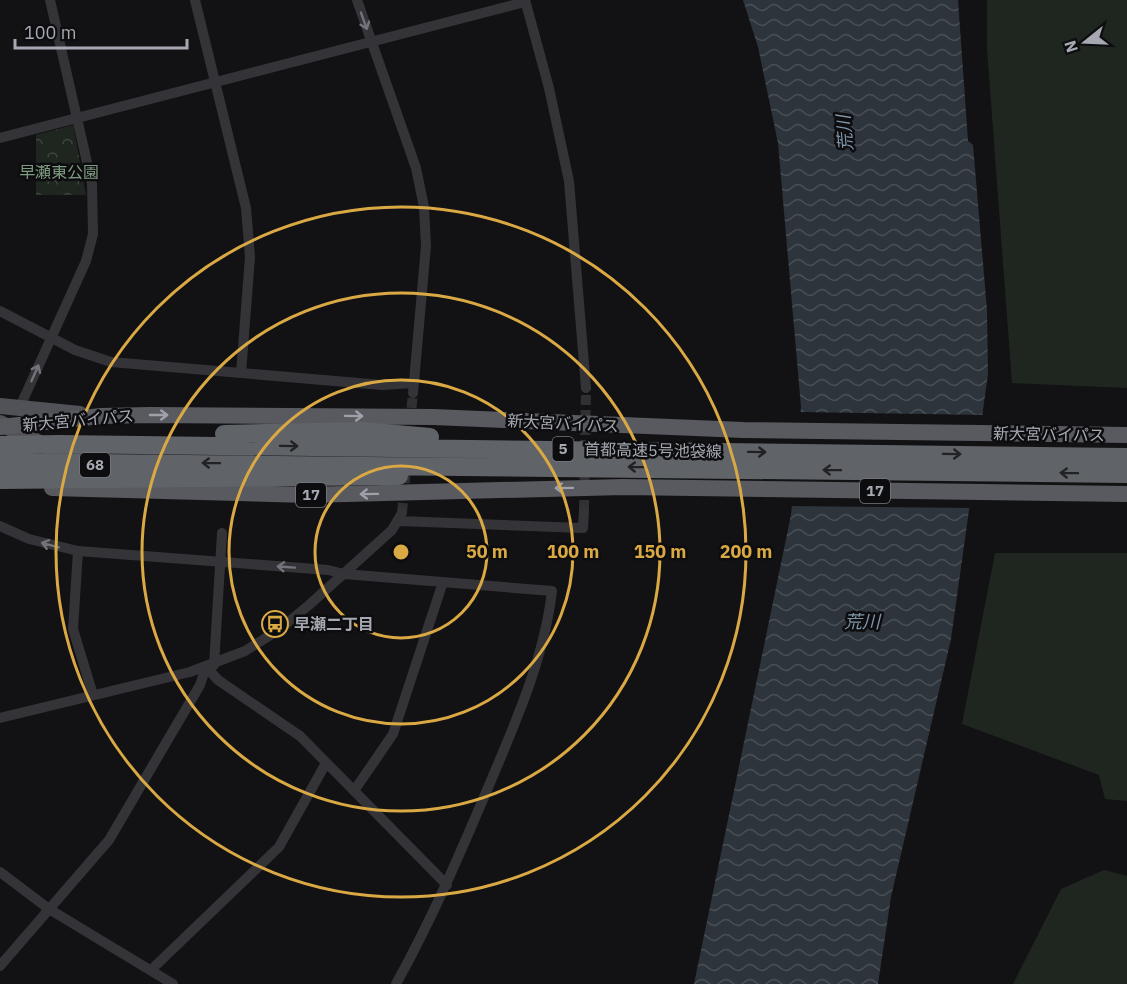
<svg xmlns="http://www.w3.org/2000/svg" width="1127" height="984" font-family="'IBM Plex Sans','Noto Sans JP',sans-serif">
<defs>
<pattern id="forest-crowns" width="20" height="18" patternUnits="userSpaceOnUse" patternTransform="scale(1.5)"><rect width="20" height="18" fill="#1f2620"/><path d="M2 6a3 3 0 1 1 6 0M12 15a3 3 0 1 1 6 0" fill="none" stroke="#3d433e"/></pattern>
<pattern id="water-waves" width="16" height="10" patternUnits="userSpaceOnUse" patternTransform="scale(1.5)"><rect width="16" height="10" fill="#2d343b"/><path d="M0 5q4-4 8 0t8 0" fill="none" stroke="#484f55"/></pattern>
</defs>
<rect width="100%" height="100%" fill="#121214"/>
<path fill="#1f2620" d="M987,0H1127V388L1012,383L987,49Z
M995,553H1127V801L1105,799L1099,775L962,724Z
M1104,870L1127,876V984H1013L1061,889Z"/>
<path fill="url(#forest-crowns)" d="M73,125L86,195H36V135Z"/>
<path fill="url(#water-waves)" d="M743,0H958L968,141L973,145L987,310L988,374L951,639L891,897L878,984H694L791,515L801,407L778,143L758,47Z"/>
<path fill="#121214" d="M798,412L986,415L974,508L789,506Z"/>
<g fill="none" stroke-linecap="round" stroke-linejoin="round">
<path stroke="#303034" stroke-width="10" stroke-dasharray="10 5" stroke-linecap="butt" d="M410,423L413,393
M584,510L586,388
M402,513L406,468"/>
<path stroke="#343438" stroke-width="10" d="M195,0L246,208L250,257L241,373
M357,0L416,168L424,207L426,246L413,393
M525,0L549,88L569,181L586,388
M0,138L525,2
M0,311L75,350L111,362L382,385L414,383
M19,409L86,261L93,234L92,184L50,0
M399,521L583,528L584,510
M0,526L29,539L78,551L328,570L344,574L552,591C544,660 514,726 487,790C459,856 431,921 396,984
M78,551L73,629L93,695
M214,665L222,533
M206,667L218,680L300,736L447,885
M0,718L190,672L245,651L280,629L309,605L392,530L402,513
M354,791L393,734L443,582
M0,872L49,909L173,984
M0,966L109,840L200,685L206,667
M151,970L279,847L326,763"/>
<path stroke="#505257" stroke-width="16" d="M0,406L80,414
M0,423L63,455L82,461"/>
<path stroke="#585a60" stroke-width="16" d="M0,427L101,416L150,415L433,417L743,430L1127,435
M52,488L308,495L623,487L1127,494"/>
<path stroke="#606368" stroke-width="18" d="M224,434L362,431L430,437
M0,445L59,444L1127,457
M0,462L1127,474
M0,480L399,476"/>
</g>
<defs><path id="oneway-shaft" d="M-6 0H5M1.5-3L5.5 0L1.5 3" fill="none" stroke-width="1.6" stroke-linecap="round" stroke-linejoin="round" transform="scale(1.5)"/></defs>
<g stroke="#73747b">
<use href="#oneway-shaft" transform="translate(364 21) rotate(70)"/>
<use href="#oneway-shaft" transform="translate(35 373) rotate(-66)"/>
<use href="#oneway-shaft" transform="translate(50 545) rotate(-165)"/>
<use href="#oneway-shaft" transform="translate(286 567) rotate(-176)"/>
</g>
<g stroke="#9ea1aa">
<use href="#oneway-shaft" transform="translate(159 415)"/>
<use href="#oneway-shaft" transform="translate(354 416) rotate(1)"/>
<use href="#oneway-shaft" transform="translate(564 488) rotate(179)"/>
<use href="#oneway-shaft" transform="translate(369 494) rotate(179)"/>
</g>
<g stroke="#222225">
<use href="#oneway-shaft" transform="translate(289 446) rotate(1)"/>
<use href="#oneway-shaft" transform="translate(757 452) rotate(1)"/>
<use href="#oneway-shaft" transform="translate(952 454) rotate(1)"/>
<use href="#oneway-shaft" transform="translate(211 463) rotate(-179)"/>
<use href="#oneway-shaft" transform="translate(637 467) rotate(-179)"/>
<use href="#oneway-shaft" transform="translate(832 470) rotate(-179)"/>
<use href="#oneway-shaft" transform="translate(1069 473) rotate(-179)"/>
</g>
<g fill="none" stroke="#daa944" stroke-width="3">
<circle cx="401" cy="552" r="86"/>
<circle cx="401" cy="552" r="172"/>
<circle cx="401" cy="552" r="259"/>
<circle cx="401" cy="552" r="345"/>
</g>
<defs>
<symbol id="bus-ring" viewBox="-11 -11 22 22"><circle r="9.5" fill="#0d0d0f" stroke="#daa944" stroke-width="1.5"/><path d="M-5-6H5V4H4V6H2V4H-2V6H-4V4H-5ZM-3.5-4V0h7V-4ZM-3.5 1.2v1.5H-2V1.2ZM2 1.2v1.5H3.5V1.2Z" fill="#daa944"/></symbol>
</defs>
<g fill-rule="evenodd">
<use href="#bus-ring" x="260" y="609" width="30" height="30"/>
</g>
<g text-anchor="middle" stroke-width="5" stroke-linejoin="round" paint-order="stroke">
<g fill="#0d0d0f" stroke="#787a81" stroke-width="1.5">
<rect x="552.5" y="437" width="21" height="24" rx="4.5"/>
<rect x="80" y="453" width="30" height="24" rx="4.5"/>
<rect x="860" y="479" width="30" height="24" rx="4.5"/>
<rect x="296" y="483" width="30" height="24" rx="4.5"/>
</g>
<g font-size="15" font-weight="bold" fill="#a6a9b2">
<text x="563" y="454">5</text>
<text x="95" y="470">68</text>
<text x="875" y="496">17</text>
<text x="311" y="500">17</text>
</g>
<g font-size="16" fill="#7f9b81" stroke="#0d0d0f">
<text x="59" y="178">早瀬東公園</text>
</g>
<g font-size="16" fill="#a6a9b2" stroke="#0d0d0f">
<text transform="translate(78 420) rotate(-5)" y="6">新大宮バイパス</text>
<text transform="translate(563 423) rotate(3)" y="6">新大宮バイパス</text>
<text transform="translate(1049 434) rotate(1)" y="6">新大宮バイパス</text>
<text transform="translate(653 450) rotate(1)" y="6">首都高速5号池袋線</text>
</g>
<g font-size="16" font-weight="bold" fill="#a6a9b2" stroke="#0d0d0f" text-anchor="start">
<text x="294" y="630">早瀬二丁目</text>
</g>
<g font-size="18" font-style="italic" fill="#8096a9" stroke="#0d0d0f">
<text transform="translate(845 133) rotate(-95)" y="6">荒川</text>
<text x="862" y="628">荒川</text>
</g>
</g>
<circle cx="401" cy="552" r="9" fill="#daa944" stroke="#0d0d0f" stroke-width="3"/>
<g font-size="18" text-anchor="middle" font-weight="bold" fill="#daa944" stroke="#0d0d0f" stroke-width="5" stroke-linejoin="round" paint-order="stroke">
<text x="487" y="558">50 m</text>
<text x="573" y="558">100 m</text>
<text x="660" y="558">150 m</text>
<text x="746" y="558">200 m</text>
</g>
<g transform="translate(1085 42) rotate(252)" stroke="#0d0d0f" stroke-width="4.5" paint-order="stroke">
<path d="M0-4.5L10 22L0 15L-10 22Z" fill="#a6a9b2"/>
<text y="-9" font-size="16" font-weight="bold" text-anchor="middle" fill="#a6a9b2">N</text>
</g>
<path d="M15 39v9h172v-9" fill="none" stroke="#a6a9b2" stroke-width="3"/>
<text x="24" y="39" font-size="18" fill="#a6a9b2" stroke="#0d0d0f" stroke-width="4.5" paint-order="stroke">100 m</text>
</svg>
